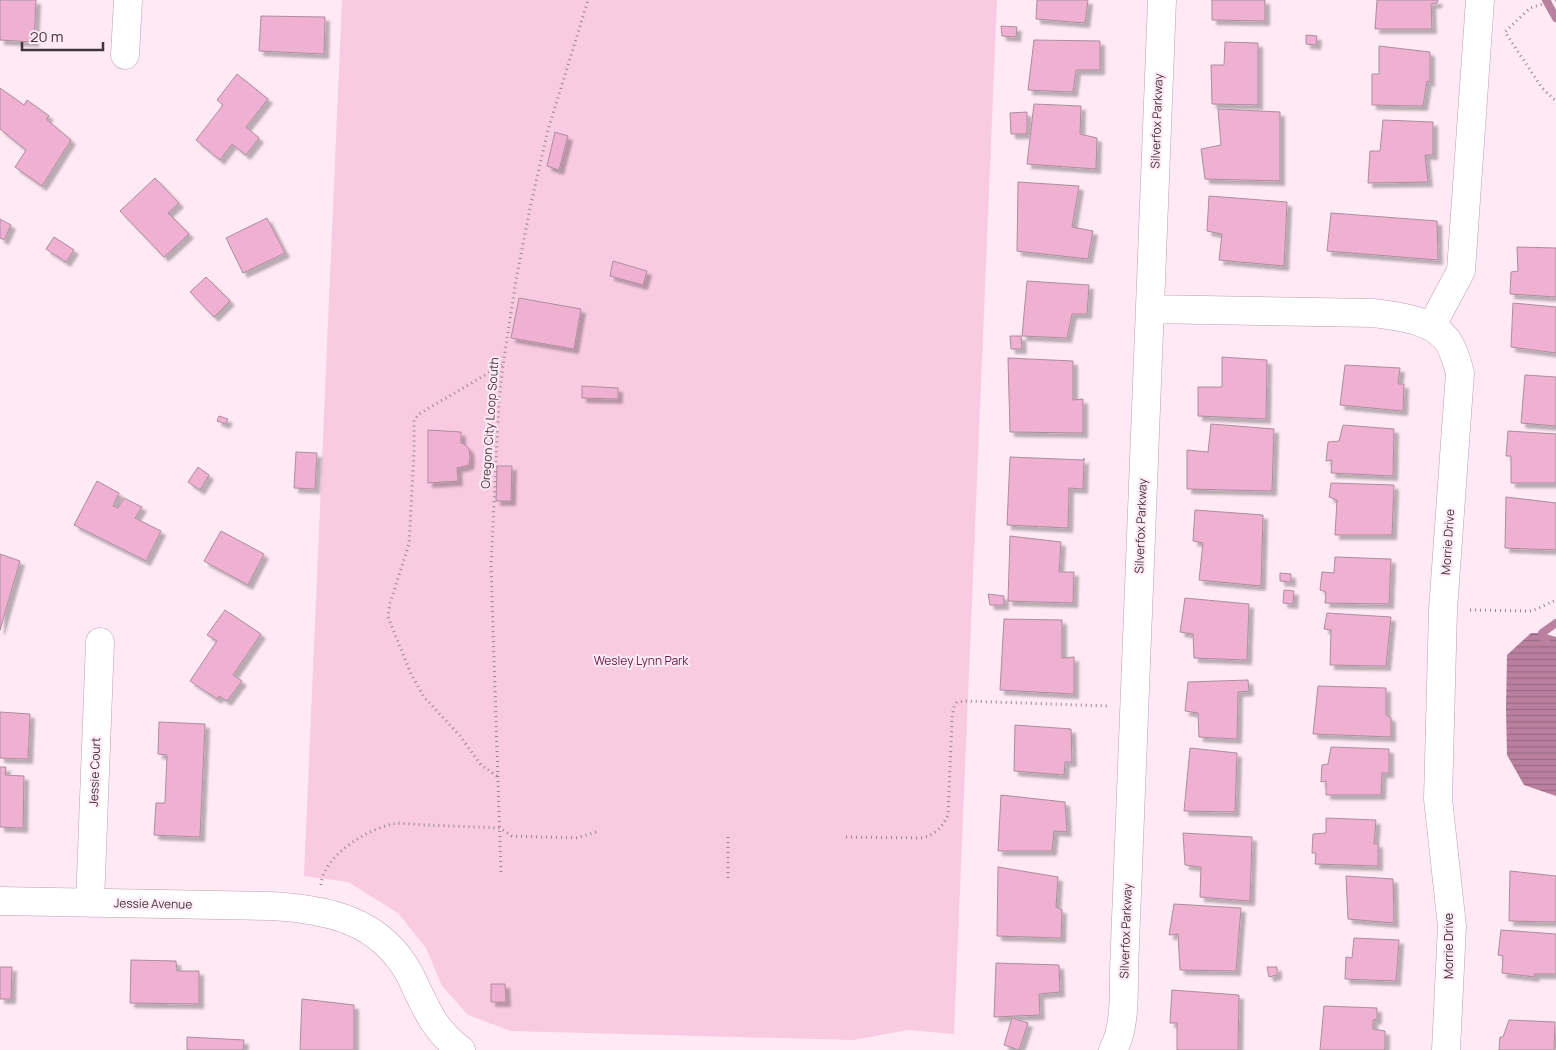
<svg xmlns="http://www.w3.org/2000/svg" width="1556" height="1050" font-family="Manrope,sans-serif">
<defs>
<pattern id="water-rules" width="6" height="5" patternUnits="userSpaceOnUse" patternTransform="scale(1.25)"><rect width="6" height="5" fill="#bb80a0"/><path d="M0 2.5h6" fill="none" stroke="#9a6a84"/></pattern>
<filter id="shadow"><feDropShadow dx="4.5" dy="4.5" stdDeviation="1" flood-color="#0004"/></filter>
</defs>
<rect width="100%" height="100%" fill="#fee9f4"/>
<path fill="#f9cbe3" d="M342,0H997L954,1034L908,1030L854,1040L511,1031L468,1015L442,986L426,948L398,913L348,882L304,876Z"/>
<path fill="url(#water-rules)" d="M1531,633H1542L1556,637V796L1524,785L1507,755L1506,708L1507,655Z"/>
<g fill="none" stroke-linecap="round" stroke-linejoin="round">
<path stroke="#bb80a0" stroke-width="8" d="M1546,0L1556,18
M1545,641L1542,633L1556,623"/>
</g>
<path fill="#efb0d2" stroke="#ad8d9d" filter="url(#shadow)" d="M0,0H36L34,42L0,40Z
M1037,0H1088L1085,23L1036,19Z
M1212,0H1265V21L1212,20Z
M1377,0H1438L1437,3L1431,4L1432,29H1375Z
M261,16L325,17L324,54L259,51Z
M1001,26L1017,27L1016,37L1002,36Z
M1306,35L1317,36L1316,45L1306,44Z
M1034,40L1100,41V70H1076L1073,92L1028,90Z
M1225,42L1258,43V105L1212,104L1211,65H1224Z
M1379,46L1430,52V82L1427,81L1423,106L1372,105V74H1379Z
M237,74L268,99L246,127L259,138L246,155L232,144L220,160L196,140L223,105L217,100Z
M0,88L24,105L27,100L49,116L46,119L71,140L42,186L15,167L26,150L0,129Z
M1034,104L1081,106L1080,134L1097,138L1096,169L1027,164Z
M1218,109L1280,112V181L1205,179L1201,149L1221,145Z
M1027,112V134H1011L1010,113Z
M1383,120L1433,122V155H1425L1428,182L1368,183L1370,151H1380Z
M555,132L568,136L559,170L547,166Z
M155,178L179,203L168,213L189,234L164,257L120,211Z
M1018,182L1079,186L1072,227L1093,231L1088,259L1017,251Z
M1209,196L1287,202L1284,266L1219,260L1222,234L1207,231Z
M1331,213L1437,221L1438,260L1327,251Z
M267,218L285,253L243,273L226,238Z
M0,219L11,225L4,240L0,238Z
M54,237L74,250L66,262L46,249Z
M1517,247L1556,248V297L1510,294L1511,272L1518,271Z
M613,261L647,271L643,285L610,276Z
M206,277L230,301L214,317L190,292Z
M1027,281L1089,285L1087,314H1072L1067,338L1022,336Z
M519,298L581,309L574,349L511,338Z
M1513,303L1556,307V353L1511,347Z
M1010,336H1021L1022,349H1011Z
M1222,357L1267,360L1266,419L1198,416V387H1222Z
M1008,358L1073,361V400L1083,399V433L1010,432Z
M1345,365L1400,368L1398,384H1404L1403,411L1340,405Z
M1525,375L1556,377V426L1521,423Z
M582,386L618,388V399L582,398Z
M219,416L228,419L225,424L217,421Z
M1211,424L1274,429L1272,491L1187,489V450L1208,452Z
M1343,425L1394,429L1393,476L1331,473L1332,460L1326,461L1328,442L1339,441Z
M428,430L461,432V443L464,444L469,449L470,457L469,465L457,468L458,481L428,483Z
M1508,431L1556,434V483H1511V456H1506Z
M296,452L317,453L315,489L294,488Z
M1010,457L1084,460V458L1083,489L1069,488L1068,528L1007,525Z
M497,466H512L511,501H496Z
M198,467L209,475L200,490L188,482Z
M97,481L119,493L113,506L118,508L124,498L142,507L135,518L161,531L146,561L74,525Z
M1331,483L1394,485L1392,535H1335L1337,500L1329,497Z
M1506,497L1556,503V550L1505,548Z
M1195,510L1263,515L1261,586L1199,580L1203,543L1193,541Z
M221,531L264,554L248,585L204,561Z
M1010,536L1061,542L1059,572H1074L1073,603L1008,601Z
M0,554L20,561L0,630Z
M1335,557L1391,559L1389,604L1325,603L1326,592L1320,590L1322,572L1334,573Z
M1280,573L1291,574V582L1280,581Z
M1284,590L1294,591L1293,604L1283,603Z
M988,594L1004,596V605H990Z
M1185,598L1249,604L1247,660L1194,658L1193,634L1180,632Z
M225,610L261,634L233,675L242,681L227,701L219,696L217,699L190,681L217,641L207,635Z
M1327,613L1391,617L1386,666L1330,665L1331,630L1324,629Z
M1004,619L1062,620V658L1074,657V694L1000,690Z
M1248,680L1249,691L1238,692L1237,739L1199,737L1198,713L1185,711L1188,682Z
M1318,686L1386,688V715L1391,718V737L1313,734Z
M0,712L30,714L28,759L0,758Z
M159,722L205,724L200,837L154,835L156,803H165L167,755L158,754Z
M1015,725L1071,729L1072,762H1065L1064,775L1014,771Z
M1331,747L1389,749V773H1382L1381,795H1326V781L1321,782L1322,765L1328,764Z
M1190,748L1237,753L1235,812L1184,811Z
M0,767H6L5,775L24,776L23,828L0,827Z
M1001,795L1065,802L1067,832L1054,831L1052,851H998Z
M1326,818L1376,820L1374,844L1378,843V866L1315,864L1316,853H1312L1313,834L1326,833Z
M1183,833L1252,837L1250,901L1200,897L1201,867L1185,865Z
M998,867L1058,877L1056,907L1062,910L1061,938L997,936Z
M1510,871L1556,876V922L1509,921Z
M1346,876L1393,879L1394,923L1348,919Z
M1174,904L1241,908L1236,971L1180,970L1178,934L1169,935Z
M1501,930L1556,934V974H1534L1535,977L1502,973L1503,956L1498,955Z
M1354,938L1399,940L1396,981L1345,979L1346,957L1352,958Z
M131,960L176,961L177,971H199V1004L130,1003Z
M996,963L1059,965L1060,992L1039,994L1040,1015L994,1017Z
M0,967H12L11,999H0Z
M1267,967H1277V975L1269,977Z
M491,984H505L506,1002H491Z
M1172,990L1239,995L1238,1050H1177V1023H1170Z
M302,999L354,1005V1050H300Z
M1324,1006L1377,1008V1019L1373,1020V1029L1385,1031V1050H1320Z
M1012,1018L1028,1023L1019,1050L1004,1045Z
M1509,1020L1555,1022L1554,1050H1499L1500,1037H1503Z
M187,1037L244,1040L243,1050H187Z"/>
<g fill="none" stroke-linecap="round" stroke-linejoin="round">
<defs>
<path id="street" d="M125,55L128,0
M1150,309L1374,313C1399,317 1431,319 1447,340C1454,350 1457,362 1460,373L1443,610L1438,799L1452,926L1446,1050
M1431,327L1461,271L1480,0
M0,901L270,906C327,909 381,920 410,975C425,1005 432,1029 461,1050
M90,903L100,642
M1113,1050C1125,1029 1124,994 1124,970L1162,0"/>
</defs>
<use href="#street" stroke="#be9eae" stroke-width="29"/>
<path stroke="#97868e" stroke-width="3" stroke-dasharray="1 4" stroke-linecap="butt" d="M1556,0L1530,8L1505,32L1542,88L1556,101
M1470,610L1532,611L1556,600
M497,776L481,765L460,736L424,697L411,674L388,617L390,603L409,544L414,453V420L419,414L502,365
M846,837L923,838C936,833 942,828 948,815L952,718L954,707L957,702L967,701L1108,706
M501,872L491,566L499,401L503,365L516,280L530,208L548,130L588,0
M728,878V834
M321,885C323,856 367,829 393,824C403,822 416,825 427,825C451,826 476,827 500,828L512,836L577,838L599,831"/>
<use href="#street" stroke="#fff" stroke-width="28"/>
</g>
<g text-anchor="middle" stroke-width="4" stroke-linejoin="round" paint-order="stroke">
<g font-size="12" fill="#42343b" stroke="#fee9f4">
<text transform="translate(1157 121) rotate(-88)" y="4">Silverfox Parkway</text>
<text transform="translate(490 423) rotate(-86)" y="4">Oregon City Loop South</text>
<text transform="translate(1141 526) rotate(-88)" y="4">Silverfox Parkway</text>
<text transform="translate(1448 542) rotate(-86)" y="4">Morrie Drive</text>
<text transform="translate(95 772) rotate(-88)" y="4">Jessie Court</text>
<text transform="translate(153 904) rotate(1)" y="4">Jessie Avenue</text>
<text transform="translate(1126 931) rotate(-88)" y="4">Silverfox Parkway</text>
<text transform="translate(1449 946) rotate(-90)" y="4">Morrie Drive</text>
</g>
<g font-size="12" fill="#67204c" stroke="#fee9f4">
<text x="641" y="665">Wesley Lynn Park</text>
</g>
</g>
<path d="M22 42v8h81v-8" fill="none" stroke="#42343b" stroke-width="2.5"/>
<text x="30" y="42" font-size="15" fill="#42343b" stroke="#fee9f4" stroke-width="4" paint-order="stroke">20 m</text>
</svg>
